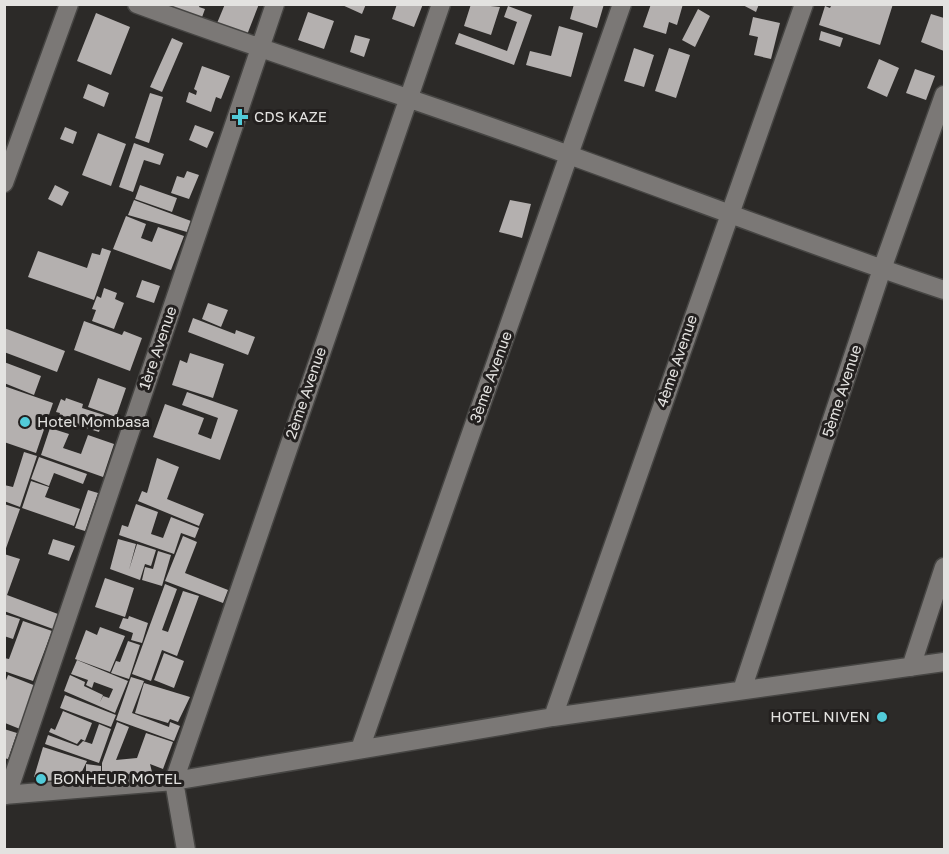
<svg xmlns="http://www.w3.org/2000/svg" width="949" height="854" font-family="'Golos Text',sans-serif">
<rect width="100%" height="100%" fill="#2c2a28"/>
<path fill="#b4b0af" d="M154,4H200L199,7L205,9L201,20Z
M225,4H259L245,40L215,28Z
M340,4H366L362,14Z
M397,4H423L414,27L392,19Z
M471,4L500,7L491,35L464,26Z
M574,4H604L597,28L570,19Z
M651,4H683L677,25L669,22L666,34L643,27Z
M741,4H759L756,12Z
M832,4H893L880,45L819,25L825,6L830,8Z
M508,6L532,15L514,65L455,44L459,33L507,51L517,22L504,17Z
M698,9L710,16L695,47L682,40Z
M308,12L334,21L324,49L298,40Z
M96,13L130,27L111,75L77,61Z
M931,14L944,18V51L921,42Z
M753,17L780,23L771,59L754,55L758,37L749,35Z
M559,26L583,33L571,77L526,65L530,51L551,56Z
M821,31L843,38L840,47L819,40Z
M355,35L370,39L364,57L350,52Z
M172,38L183,43L162,92L150,87Z
M634,48L654,55L644,87L624,81Z
M669,48L690,55L676,98L655,91Z
M879,59L899,68L887,97L867,88Z
M202,66L230,76L221,99L216,97L211,112L186,102L189,92L196,95L197,91L194,89Z
M915,69L935,76L926,100L906,93Z
M88,84L109,93L104,107L83,98Z
M150,93L163,97L149,143L135,138Z
M195,125L214,132L207,148L189,140Z
M65,127L77,132L73,144L60,139Z
M98,133L126,144L111,186L82,175Z
M134,143L164,154L160,165L144,160L133,192L119,187Z
M187,171L199,175L189,199L171,193L177,176L184,178Z
M55,185L69,192L62,206L48,199Z
M140,185L177,198L172,212L135,199Z
M134,200L191,221L187,232L128,215Z
M510,200L531,204L522,238L499,232Z
M126,216L146,224L141,238L152,242L158,227L184,236L171,270L113,249Z
M102,248L111,251L94,300L28,277L38,251L87,268L92,253L100,255Z
M142,280L160,286L154,303L136,297Z
M104,288L117,293L115,299L124,303L114,329L92,321L96,310L92,309L97,296L101,298Z
M208,303L228,310L221,327L202,319Z
M193,318L235,334L236,330L255,337L248,355L188,332Z
M84,321L122,335L124,331L142,338L130,371L74,350Z
M4,328L65,351L57,372L4,352Z
M190,353L224,364L213,398L172,385L180,360L187,363Z
M4,362L41,376L34,395L4,383Z
M98,378L126,388L116,417L88,407Z
M4,386L53,403L36,453L4,442Z
M187,392L238,410L220,460L153,437L165,404L204,418L198,434L211,439L218,418L182,405Z
M66,398L83,404L82,408L104,415L99,432L77,425L76,430L57,423L60,413L56,412L61,399L65,401Z
M50,428L69,434L63,448L81,454L88,435L114,444L103,477L41,455Z
M24,452L37,456L20,507L4,501V485L13,487Z
M39,457L87,474L83,484L54,473L49,486L31,479Z
M157,458L179,467L167,499L204,514L199,526L138,501L142,491L147,493Z
M31,481L49,487L45,497L80,509L74,526L22,508Z
M88,490L98,493L85,531L75,528Z
M4,504L20,509L5,551H4Z
M136,504L158,512L151,534L163,538L171,517L199,528L195,538L181,533L174,554L119,535L122,525L128,527Z
M183,536L197,542L185,573L228,590L223,603L165,581Z
M53,539L75,546L69,561L48,554Z
M118,539L136,544L129,570L137,544L156,550L151,566L145,564L140,580L110,569Z
M158,551L171,555L162,586L142,580L145,567L153,569Z
M4,554L20,559L7,595L58,614L53,629L4,611Z
M105,578L134,588L125,617L95,607Z
M165,584L177,589L162,630L168,632L183,591L199,596L177,656L162,650L151,681L132,674Z
M4,614L20,619L13,639L4,636Z
M129,616L148,623L142,643L131,640L133,633L119,628L123,618L128,619Z
M23,621L52,631L33,681L4,671V658L9,659Z
M100,627L125,636L110,672L75,659L86,630L97,635Z
M128,641L140,645L129,679L111,673L116,661L120,662Z
M164,653L184,661L174,688L154,680Z
M77,660L128,681L115,713L64,691L70,675L85,682L84,686L103,695L100,702L103,696L109,698L113,689L94,682L92,688L86,685L88,680L71,674Z
M8,675L36,686L20,729L5,723V683Z
M131,677L144,681L132,713L169,727L170,722L180,726L174,741L116,720Z
M144,683L190,697L178,722L170,719L168,723L135,713Z
M65,695L116,715L111,727L60,708Z
M63,711L92,723L85,741L81,739L77,744L49,732L51,728L55,730Z
M117,722L129,727L116,760L137,758L146,733L173,742L163,769L150,764L153,776L102,785V763Z
M99,724L111,729L99,763L45,744L48,735L78,746L83,741L92,744Z
M4,729L17,733L8,759L4,758Z
M43,747L87,761L74,788L34,777Z
M86,764L101,766V784L79,786L80,777H86Z"/>
<g fill="none" stroke-linecap="round" stroke-linejoin="round">
<defs>
<path id="minor" d="M137,4C280,57 426,102 569,155C694,200 818,248 944,290
M4,183L69,4
M911,667L944,567
M742,690L882,269L944,95
M553,717L804,4
M360,749L622,4
M4,795L174,781L553,717L944,662
M7,795L275,4
M186,850L174,781L441,4"/>
</defs>
<use href="#minor" stroke="#464543" stroke-width="21"/>
<use href="#minor" stroke="#7b7876" stroke-width="18"/>
</g>
<g fill="#52cbd9" stroke="#23201f" stroke-width="2">
<path d="M237 108h6v6h6v6h-6v6h-6v-6h-6v-6h6z"/>
<circle cx="25" cy="422" r="6"/>
<circle cx="882" cy="717" r="6"/>
<circle cx="41" cy="779" r="6"/>
</g>
<g text-anchor="middle" stroke-width="6" stroke-linejoin="round" paint-order="stroke">
<g font-size="15" fill="#e3e2e0" stroke="#23201f" text-anchor="start">
<text x="254" y="122">CDS KAZE</text>
<text x="37" y="427">Hotel Mombasa</text>
<text x="870" y="722" text-anchor="end">HOTEL NIVEN</text>
<text x="53" y="784">BONHEUR MOTEL</text>
</g>
<g font-size="15" fill="#e3e2e0" stroke="#23201f">
<text transform="translate(158 348) rotate(-71)" y="5">1ère Avenue</text>
<text transform="translate(677 361) rotate(-71)" y="5">4ème Avenue</text>
<text transform="translate(491 377) rotate(-70)" y="5">3ème Avenue</text>
<text transform="translate(842 391) rotate(-72)" y="5">5ème Avenue</text>
<text transform="translate(306 393) rotate(-71)" y="5">2ème Avenue</text>
</g>
</g>
<rect width="949" height="854" fill="none" stroke="#e3e2e0" stroke-width="12"/>
</svg>
